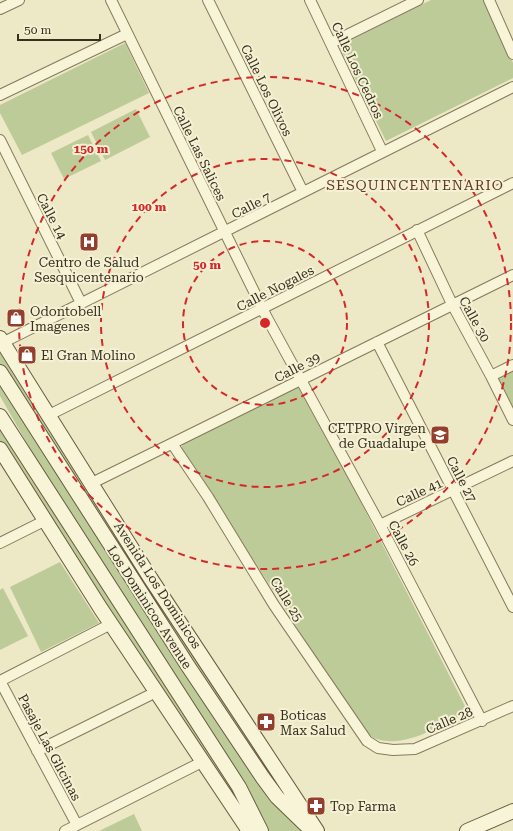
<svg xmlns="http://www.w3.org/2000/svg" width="513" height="831" font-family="'Roboto Serif',serif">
<rect width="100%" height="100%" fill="#ede8c5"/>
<path fill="#bdcb99" d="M431,0H486L513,63V78L386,141L339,46Z
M125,43L149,93L22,155L0,113V105Z
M136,109L150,137L105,160L91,132Z
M88,135L101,161L64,179L51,153Z
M0,351L289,797L287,799L257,764L0,364Z
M513,367V413L497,380L501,373Z
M0,380L304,831H267L41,468L0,396Z
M297,387L303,389L466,708L465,714C438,726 404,750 374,738C369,735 364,730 359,726L284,607L181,449L183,444Z
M0,426L238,795L251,828L5,450L0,442Z
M60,562L99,623L41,652L10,587Z
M3,588L28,636L0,650V590Z
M134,814L142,831H99Z"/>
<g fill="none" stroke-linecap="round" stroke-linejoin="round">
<defs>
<path id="street" d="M111,0L266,316L380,525L482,721
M208,0L303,192
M310,0L382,151
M489,0L513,54
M0,9L19,0
M331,43L418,0
M0,95L127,34
M0,140L81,303
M417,230L452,304L491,376L513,420
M377,342L513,607
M0,344L513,87
M491,376L513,365
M49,415L513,183
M173,445L208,497L274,605L367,741L378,748L393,750L415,749L513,706
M92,483L513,275
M380,525L513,461
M0,543L46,520
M0,681L77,825
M0,681L111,624
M37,751L156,692
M65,831L202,762"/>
<path id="secondary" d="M0,338L151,579L317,831
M0,372L188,666L263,778L277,797L308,827
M0,416L239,787L261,831
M0,449L101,609L249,831
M467,831L513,811"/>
</defs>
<use href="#street" stroke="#877a5c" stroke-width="12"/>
<use href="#secondary" stroke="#695b3f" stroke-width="16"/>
<use href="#street" stroke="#f8f4d8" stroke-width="10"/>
<use href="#secondary" stroke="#f8f4d8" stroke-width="14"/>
</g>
<g fill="none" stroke="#d62828" stroke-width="2" stroke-dasharray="7 5">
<circle cx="265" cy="323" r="82"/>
<circle cx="265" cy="323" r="164"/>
<circle cx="265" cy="323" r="246"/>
</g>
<defs>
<symbol id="hospital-square" viewBox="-11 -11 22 22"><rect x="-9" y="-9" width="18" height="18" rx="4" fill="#943e2d" stroke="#f4f1d4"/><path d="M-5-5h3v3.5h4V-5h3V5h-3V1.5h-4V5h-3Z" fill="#fff"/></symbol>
<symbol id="shop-square" viewBox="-11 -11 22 22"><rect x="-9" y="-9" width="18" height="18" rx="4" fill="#943e2d" stroke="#f4f1d4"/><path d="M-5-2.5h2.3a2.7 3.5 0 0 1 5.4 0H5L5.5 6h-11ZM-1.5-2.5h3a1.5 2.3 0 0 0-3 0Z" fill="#fff"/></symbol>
<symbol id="university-square" viewBox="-11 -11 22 22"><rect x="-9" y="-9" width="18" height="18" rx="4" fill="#943e2d" stroke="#f4f1d4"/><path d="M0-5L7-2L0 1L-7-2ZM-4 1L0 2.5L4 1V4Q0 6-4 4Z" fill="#fff"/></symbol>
<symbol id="pharmacy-square" viewBox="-11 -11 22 22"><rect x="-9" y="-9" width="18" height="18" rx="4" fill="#943e2d" stroke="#f4f1d4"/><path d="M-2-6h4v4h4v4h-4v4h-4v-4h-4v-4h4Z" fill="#fff"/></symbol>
</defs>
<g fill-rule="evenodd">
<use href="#hospital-square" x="78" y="231" width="22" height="22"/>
<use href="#shop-square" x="5" y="307" width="22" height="22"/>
<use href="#shop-square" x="16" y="344" width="22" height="22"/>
<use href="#university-square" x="429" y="424" width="22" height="22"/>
<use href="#pharmacy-square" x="255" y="711" width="22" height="22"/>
<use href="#pharmacy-square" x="305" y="795" width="22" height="22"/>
</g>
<g text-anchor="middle" stroke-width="4" stroke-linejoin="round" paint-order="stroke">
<g font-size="13" fill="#382f1f" stroke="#f4f1d4">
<text transform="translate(358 70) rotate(65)" y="5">Calle Los Cedros</text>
<text transform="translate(267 90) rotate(64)" y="5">Calle Los Olivos</text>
<text transform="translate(200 153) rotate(64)" y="5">Calle Las Salices</text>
<text transform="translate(251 205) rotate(-27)" y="5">Calle 7</text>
<text transform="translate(52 216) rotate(63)" y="5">Calle 14</text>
<text transform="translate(275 288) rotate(-27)" y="5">Calle Nogales</text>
<text transform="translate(475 319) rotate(61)" y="5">Calle 30</text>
<text transform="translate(297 367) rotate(-27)" y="5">Calle 39</text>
<text transform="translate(462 479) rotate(63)" y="5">Calle 27</text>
<text transform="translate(419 492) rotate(-25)" y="5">Calle 41</text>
<text transform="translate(404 543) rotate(62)" y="5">Calle 26</text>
<text transform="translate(158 585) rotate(57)" y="5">Avenida Los Dominicos</text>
<text transform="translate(287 599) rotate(58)" y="5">Calle 25</text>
<text transform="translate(150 607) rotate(57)" y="5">Los Dominicos Avenue</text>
<text transform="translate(449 720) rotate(-23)" y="5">Calle 28</text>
<text transform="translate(50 747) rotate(62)" y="5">Pasaje Las Glicinas</text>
</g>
<g font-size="13" fill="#382f1f" stroke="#f4f1d4" text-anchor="start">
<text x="89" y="267" text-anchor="middle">Centro de Salud<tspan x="89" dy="15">Sesquicentenario</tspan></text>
<text x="30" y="316">Odontobell<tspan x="30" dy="15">Imagenes</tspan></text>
<text x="41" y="360">El Gran Molino</text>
<text x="426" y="433" text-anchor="end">CETPRO Virgen<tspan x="426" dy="15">de Guadalupe</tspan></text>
<text x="280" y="720">Boticas<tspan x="280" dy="15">Max Salud</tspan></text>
<text x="330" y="811">Top Farma</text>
</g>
<g font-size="14" letter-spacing="1" fill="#633920" stroke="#f4f1d4">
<text x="415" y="190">SESQUINCENTENARIO</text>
</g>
</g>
<circle cx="265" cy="323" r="6" fill="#d62828" stroke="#f4f1d4" stroke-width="2"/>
<g font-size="12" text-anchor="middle" font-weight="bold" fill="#d62828" stroke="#f4f1d4" stroke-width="4" stroke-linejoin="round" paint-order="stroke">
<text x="91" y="153">150 m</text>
<text x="149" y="211">100 m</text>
<text x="207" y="269">50 m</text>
</g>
<path d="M18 34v6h82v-6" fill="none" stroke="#382f1f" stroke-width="2"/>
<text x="24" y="34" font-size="12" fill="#382f1f" stroke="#f4f1d4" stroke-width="3" paint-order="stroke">50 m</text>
</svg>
